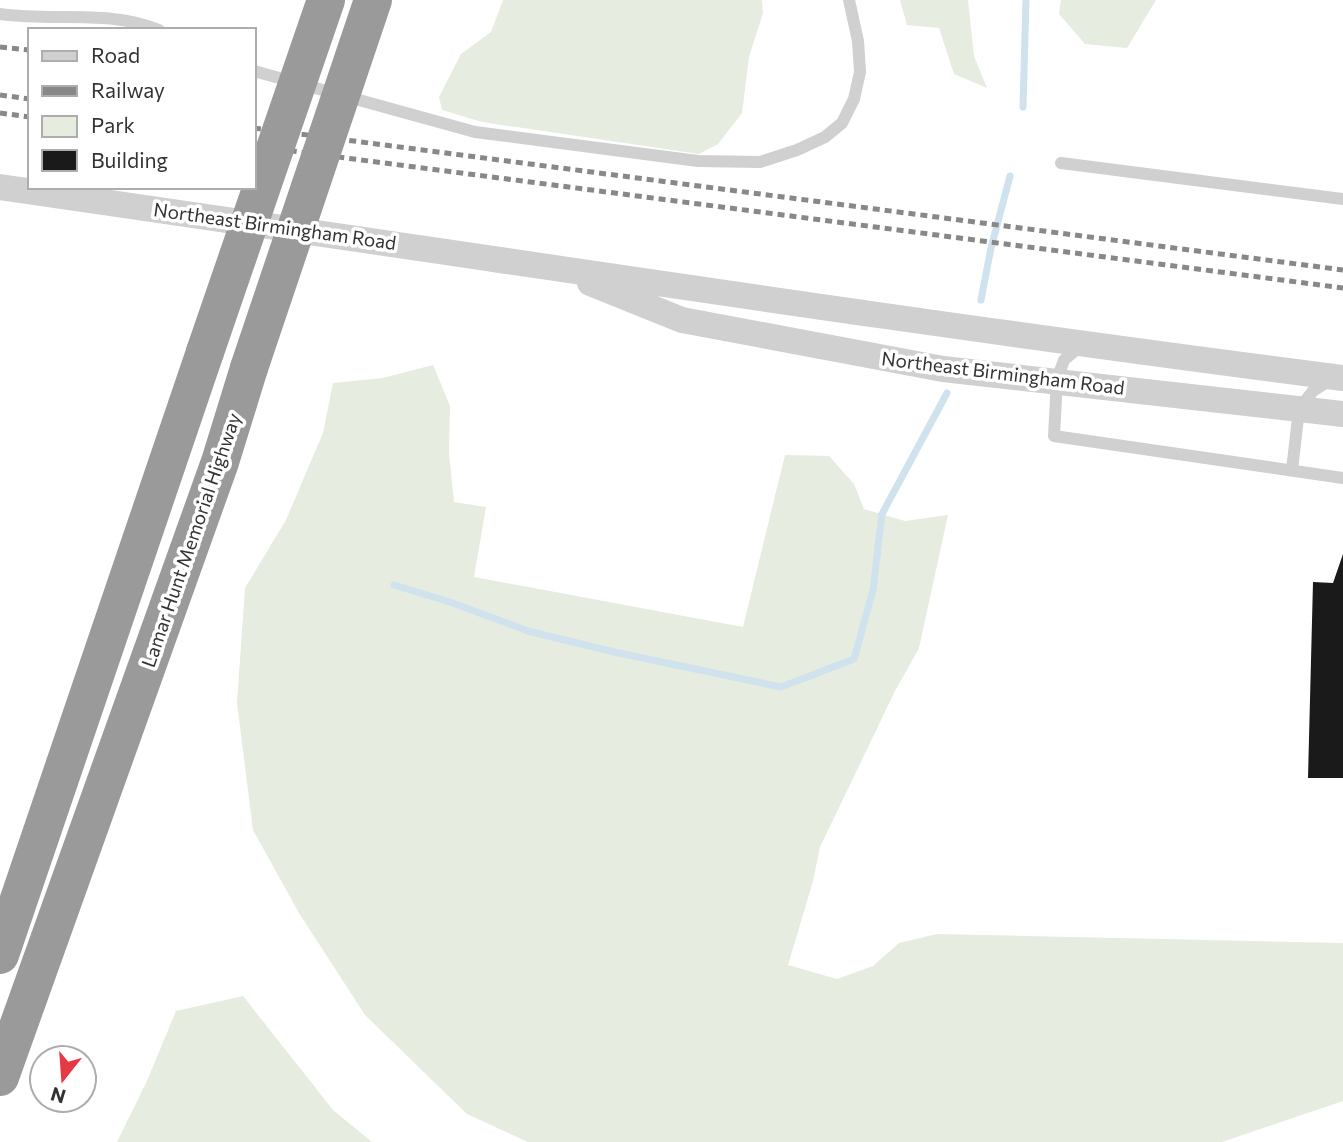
<svg xmlns="http://www.w3.org/2000/svg" width="1343" height="1142" font-family="Commissioner,sans-serif">
<rect width="100%" height="100%" fill="#fff"/>
<path fill="#e6ecdf" d="M503,0H762L763,13L749,57L742,113L718,144L699,154L482,122L442,110L439,97L461,54L491,32Z
M900,0H968L974,56L987,88L954,74L939,28L907,25Z
M1061,0H1156L1127,48L1085,44L1059,14Z
M433,365L450,406L449,453L454,502L486,507L474,577L743,627L785,455L829,456L854,484L864,509L905,521L948,515L919,648L895,691L820,847L813,881L788,965L837,979L873,966L899,943L937,934L1343,943V1101L1222,1142H528L467,1114L365,1015L299,913L253,830L237,703L245,588L286,520L323,433L333,383L383,378Z
M243,996L333,1110L372,1142H117L147,1081L176,1011Z"/>
<g fill="none" stroke-linecap="round" stroke-linejoin="round">
<path stroke="#cfe2ee" stroke-width="7" d="M1023,107L1026,0
M981,300L991,248L1010,176
M394,585L450,602L528,631L614,652L781,687L854,659L873,590L882,514L947,393"/>
</g>
<path fill="#1a1a1a" d="M1343,554V778H1308L1313,582L1333,583Z"/>
<g fill="none" stroke-linecap="round" stroke-linejoin="round">
<path stroke="#d0d0d0" stroke-width="12" d="M0,14C53,22 108,9 159,30
M254,71L475,132L698,161L760,162L797,150L825,137L842,123L854,99L860,72L858,41L849,0
M1061,163L1343,199
M1082,345L1064,360L1057,380L1054,436L1343,478
M1292,470L1299,409L1313,391L1332,379"/>
<path stroke="#d0d0d0" stroke-width="26" d="M0,187C448,251 894,321 1343,378
M590,283L682,320L943,369L1343,414"/>
<path stroke="#9a9a9a" stroke-width="38" d="M0,955L205,352
M0,1077L220,462L249,368"/>
<path stroke="#888" stroke-width="5" stroke-dasharray="7 5" stroke-linecap="butt" d="M0,47L30,50
M0,95L30,99
M0,113L30,117
M254,128L1343,270
M254,146L1343,288"/>
<path stroke="#9a9a9a" stroke-width="38" d="M205,352L326,0
M249,368L373,0"/>
</g>
<g text-anchor="middle" stroke-width="7" stroke-linejoin="round" paint-order="stroke">
<g font-size="19" fill="#333" stroke="#fff">
<text transform="translate(275 226) rotate(8)" y="7">Northeast Birmingham Road</text>
<text transform="translate(1003 373) rotate(7)" y="7">Northeast Birmingham Road</text>
<text transform="translate(191 540) rotate(-71)" y="7">Lamar Hunt Memorial Highway</text>
</g>
</g>
<rect x="28" y="28" width="228" height="161" fill="#ffffff" stroke="#adadad" stroke-width="2"/>
<rect x="42" y="51" width="35" height="10" fill="#d0d0d0" stroke="#adadad" stroke-width="2"/>
<text x="91" y="63" font-size="21" fill="#333333">Road</text>
<rect x="42" y="86" width="35" height="10" fill="#888888" stroke="#adadad" stroke-width="2"/>
<text x="91" y="98" font-size="21" fill="#333333">Railway</text>
<rect x="42" y="116" width="35" height="21" fill="#e6ecdf" stroke="#adadad" stroke-width="2"/>
<text x="91" y="133" font-size="21" fill="#333333">Park</text>
<rect x="42" y="150" width="35" height="21" fill="#1a1a1a" stroke="#adadad" stroke-width="2"/>
<text x="91" y="168" font-size="21" fill="#333333">Building</text>
<g transform="translate(63 1079) rotate(197)"><circle r="33" fill="#ffffff" stroke="#adadad" stroke-width="2"/>
<path d="M0-5L12 26L0 18L-12 26Z" fill="#e63946"/>
<text y="-10" font-size="19" font-weight="bold" text-anchor="middle" fill="#333333">N</text>
</g>
</svg>
